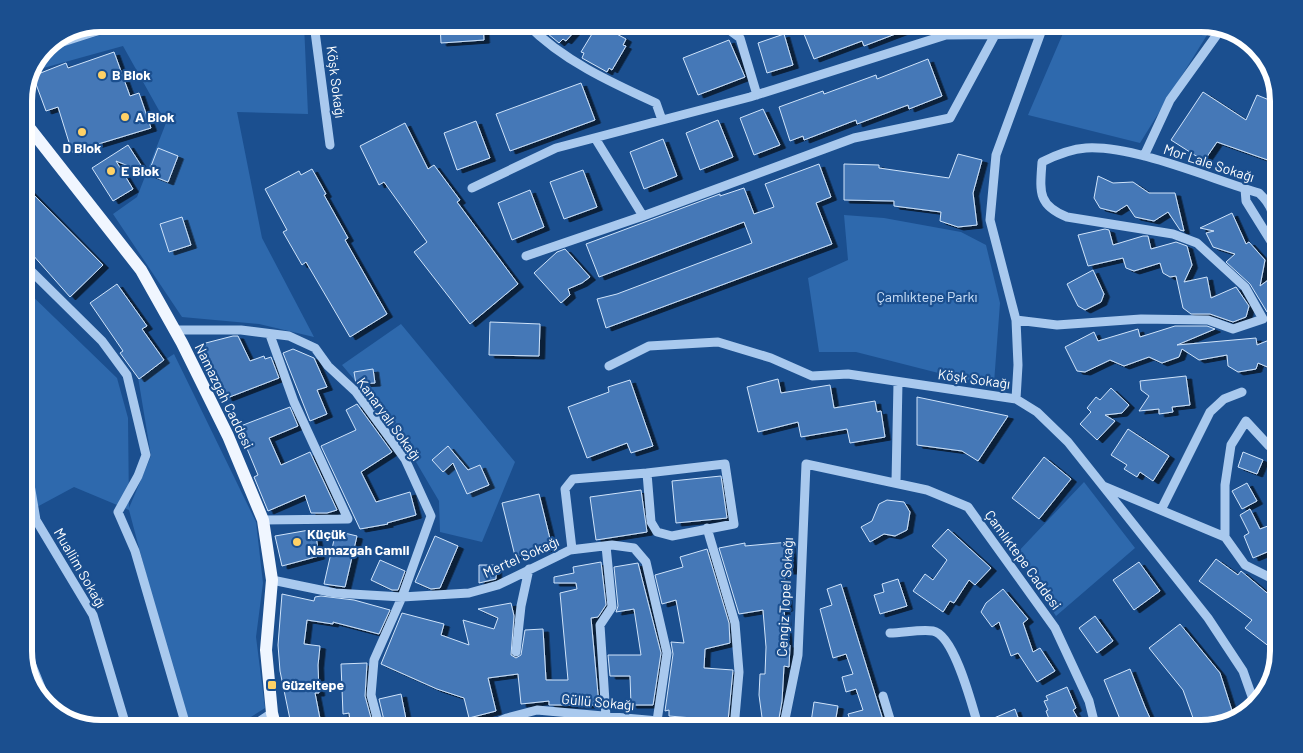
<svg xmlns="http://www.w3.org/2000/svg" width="1303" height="753" font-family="Barlow,sans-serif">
<defs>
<filter id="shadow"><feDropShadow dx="5.5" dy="3" stdDeviation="0" flood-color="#0009"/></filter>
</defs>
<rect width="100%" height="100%" fill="#1b4f8f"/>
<path fill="#2e69ad" d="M137,24H304L308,114L237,112L262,238L314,337L259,324L182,317L113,214L137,197L166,123L123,46L36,70L44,52Z
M1067,24H1202L1212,27L1140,143L1028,115Z
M844,215L884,218L961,232L986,245L1000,303L994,383L962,379L856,352H819L808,278L848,260Z
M24,288L117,378L128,418L129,508L151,456L138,377L174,354L256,522L263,583L256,637L265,708L232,729H187L129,510L74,487L35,508L24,517Z
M401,324L515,462L482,542L440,532L439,501L399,433L342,365Z
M1084,482L1135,548L1056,616L1016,554Z"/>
<path fill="#4478b7" stroke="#cfe3fa" filter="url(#shadow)" d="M440,24H483L484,40L441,43Z
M536,24H581L566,41L563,39L559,43Z
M598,24L626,39L623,45L626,46L612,70L609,68L607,72L582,58L584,53L581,52Z
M800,24H919V25L864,46L862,41L814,59Z
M784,34L793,65L767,73L758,43Z
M729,40L745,77L698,95L683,58Z
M114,52L130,96L139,93L151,128L72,152L58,107L46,111L33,76L66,63L68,68Z
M928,59L942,96L909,109L908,105L857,124L856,120L804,140L803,136L790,141L779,107L823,91L824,94L876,75L877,79Z
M581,83L595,120L510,151L496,114Z
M1203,92L1246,120L1257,95L1279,104V164L1217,142L1204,161L1171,140Z
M763,109L780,145L754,155L740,118Z
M718,120L733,157L700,170L686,133Z
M476,121L490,158L457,170L444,133Z
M405,123L428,169L434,165L460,200L457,202L518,284L470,324L414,252L427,242L384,182L379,185L360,146Z
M663,139L677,176L644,189L630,152Z
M128,145L146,173L116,161L133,189L113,201L92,168Z
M158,148L178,156L168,182L148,174Z
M958,154L982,160L973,193L977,225L958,227L940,221L941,212L894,206V201L844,200V164L879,165V168L949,178Z
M819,164L831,197L816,203L832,244L606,328L597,299L617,294L752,243L744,222L599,277L586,244L720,194V196L744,188L754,214L774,207L765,184Z
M312,169L326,194L324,195L348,238L345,240L387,314L350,337L306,262L302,265L283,232L287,230L265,189L299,171L301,175Z
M583,170L597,207L564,219L550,182Z
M1098,176L1113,183L1133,182L1149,193H1175L1184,231L1180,230L1168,212L1154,221L1135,217L1127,205L1116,212L1100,208L1094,198Z
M24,185L103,265L70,297L24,245Z
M530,190L544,227L512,240L498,203Z
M1232,213L1246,244L1249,242L1265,260L1260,286L1279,272V312H1267L1250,284L1226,262L1235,254L1213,247L1206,233L1214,231L1200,228Z
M182,217L191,245L169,252L160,224Z
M1105,229L1109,230L1113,245L1143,236H1148L1151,249L1176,242L1187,246L1192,265L1184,282L1207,277L1211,298L1236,287L1249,306L1246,317L1233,322L1210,314H1191L1183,308L1176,276L1170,277L1163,273L1160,263L1134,271L1126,268L1123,258L1088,266L1078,235Z
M565,249L590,277L582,283L568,289L570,295L561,303L534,273L557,252Z
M1093,270L1104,294L1101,302L1085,310L1078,306L1067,284Z
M117,284L147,326L142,329L164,360L139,379L120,353L123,351L90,303Z
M490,322L540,324L539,356L489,355Z
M1175,326H1207L1215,329L1177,345L1256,338L1257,345L1279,336V372L1258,363L1256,369L1238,372L1228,366L1227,355L1199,360L1182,349L1179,357L1162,363L1149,357L1124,366L1110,360L1085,372L1077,371L1065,347L1094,332L1098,341L1138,329L1140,337Z
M233,336H238L250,361L264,356L265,359L271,357L279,378L227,398L218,378H216L198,345Z
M293,349L314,358L327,387L317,390L327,414L310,421L283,353Z
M373,369L375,383L356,384L354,372Z
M1186,376L1190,405L1172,407L1173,412L1159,414V409L1139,411L1149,396L1141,390L1140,381Z
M778,379L781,393L830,385L834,408L875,401L877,412L881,411L885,437L850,443L847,429L801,437L798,422L758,432L747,387Z
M630,380L653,446L631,453L627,443L587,458L568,407L609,392L608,387Z
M1111,388L1129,405L1122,413L1105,415L1115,421L1097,440L1080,424L1091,412L1087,408L1096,397L1100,400Z
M917,397L1008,416L978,461L962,451L917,445Z
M357,404L392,452L361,472L376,502L410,492L416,515L387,523L388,524L360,529L321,446L356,430L346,410Z
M290,407L298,426L269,438L281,465L310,452L337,510L327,513H311L305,495L268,511L254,477L258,475L238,427Z
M1128,429L1169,456L1153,481L1140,472L1137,477L1124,469L1127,465L1111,455Z
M448,446L468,470L480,465L489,485L467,494L453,463L443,472L432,460Z
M1243,452L1263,460L1257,474L1238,467Z
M1044,457L1071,479L1039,519L1012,498Z
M721,476L727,518L676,523L672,481Z
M1247,483L1257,501L1242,509L1232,491Z
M641,490L647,532L596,540L590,497Z
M539,494L552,547L515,556L502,503Z
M887,500L904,502L910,512L907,530L895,536L884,534L870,542L861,527L872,521L879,504Z
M1250,509L1260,529L1273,524L1279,538V547L1253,558L1244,536L1249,533L1240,515Z
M315,529L319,556L282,566L275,536Z
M948,529L991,568L975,585L969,580L954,603L950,601L943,612L913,591L925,574L933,580L947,560L932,546Z
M336,531L357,536L345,587L324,584Z
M435,536L458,546L440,588L431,589L415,582Z
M789,542L792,571H784L787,608L784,609L787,645H790L789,667L784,666L782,701L778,724L763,725L759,695L760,674H765L766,647L763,610L739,614L719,548L745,543V546Z
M707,549L729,623L730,643L705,649L704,668L733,670L728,721L669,716V710L665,711L673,654L671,642L684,643L676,600L662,604L655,575L683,567L680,557Z
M1216,559L1238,575L1241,571L1279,603V654L1245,628L1252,620L1199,581Z
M380,560L405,571L398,590H392L371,580Z
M601,562L606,605L598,617L591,618L599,705H549V701L521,704L518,674L488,678L496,711L469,718L464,698L437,689L381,664L402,613L444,624L441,635L469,645L463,620L494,629L498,618L478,609L511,603L514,616L511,655L516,658L521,655L525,630L543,629L546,680H568L560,593L577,589L576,583H554V577L574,573L573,567Z
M1139,562L1160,591L1134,610L1113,580Z
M638,563L661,653L653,705H631L630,676H610L608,655H641L634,609L616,612L618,606L614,567Z
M479,565H496V579L479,583Z
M898,579L907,606L880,614L874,595L884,592L882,584Z
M841,584L883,720L853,729L848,714L863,710L856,689L846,692L842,677L853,674L846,654L833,658L820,609L832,605L827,589Z
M1003,589L1028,619L1023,623L1033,652L1040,648L1055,671L1037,682L1018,653L1011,656L999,622L992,627L981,612L986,603Z
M282,594L314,601L315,597L321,596L354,600L390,610L379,634L333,622V624L307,620L304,644L320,646L318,665L319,693H315L322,729H292L280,671L278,645Z
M1095,616L1113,641L1097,653L1079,628Z
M1180,624L1220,673L1235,720L1197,729L1183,690L1149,648Z
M367,663L365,696L374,729H351L349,713L343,714L341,664Z
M1130,669L1145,707L1155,729H1124L1104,680Z
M1067,687L1076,708L1073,710L1077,717L1052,727L1046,711L1048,710L1044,701L1048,700L1046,696Z
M401,694L408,729H386L379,699Z
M814,702L838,706L834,729H810Z
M1015,709L1022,729H997L994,718Z"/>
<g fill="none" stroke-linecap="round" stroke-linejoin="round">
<path stroke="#a9c9ee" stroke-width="9" d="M314,24L330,145
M527,24C562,60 610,82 656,103L662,120
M721,24L740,38L757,95
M47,47L119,24
M595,138L643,216
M1144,156L1170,100L1221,29
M472,188L556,148L750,97L946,35L1040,34
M1245,189L1246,201L1274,246
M526,256L643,216L854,138L950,118L996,33
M24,264L102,341L127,375L146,455L138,476L118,512L135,551L187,729
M1016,320L1057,325L1141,319L1208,320L1233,329L1263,319L1245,287L1197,243L1173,234L1067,217C1037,205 1040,191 1042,162C1056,155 1070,149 1086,148C1134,145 1211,179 1259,193C1284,216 1266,231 1279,255
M175,330H241L289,336L315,348L328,366L356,392L405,459L431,516L402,597L374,660L371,695L380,729
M609,366L649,346L718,342L771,358L812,376L848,374L1016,399L1037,412L1068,442L1208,618L1243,671L1255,705
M1016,399L1018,365L1016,320L990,220L996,155L1044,24
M24,449L36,520L93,615L127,729
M896,482L898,382
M1103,486L1225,537L1245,565L1279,582
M1161,510L1210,412L1224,399L1242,392
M263,520L348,519L294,402L270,335
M707,528L735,623L739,672L734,728
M1225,537V485L1231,445L1246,421L1269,446L1279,451
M572,549L565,489L573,479L647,473L651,522L657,532L672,536L734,524L725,464L647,473
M272,580L335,593L402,597L469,593L498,585L570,550L612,545L634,548L646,562L667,653L657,721
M890,633C903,633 920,629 933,631C955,635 973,709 979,729
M24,646L48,705
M516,652L521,606L529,569
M883,696L893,729
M606,717L600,625L612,607L606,546
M610,718L613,729
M248,729L272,713
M481,729L507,718L537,710L746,729
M783,729L798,655L806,464L927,490L968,507L1055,628L1089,701L1096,729"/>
<path stroke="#f0f6ff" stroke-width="12" d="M24,121L141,270L182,343L228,436L263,520L272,580L266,650L272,713L276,729"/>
</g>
<g fill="#ffd166" stroke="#1b4f8f" stroke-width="2">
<circle cx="102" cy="75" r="5"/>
<circle cx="125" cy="117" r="5"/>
<circle cx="82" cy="132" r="5"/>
<circle cx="111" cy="171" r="5"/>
<circle cx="297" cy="542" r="5"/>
<rect x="267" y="680" width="10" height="10" rx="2.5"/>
</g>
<g text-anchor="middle" stroke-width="4.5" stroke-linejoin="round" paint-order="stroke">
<g font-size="14" font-weight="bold" fill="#fff" stroke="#1b4f8f" text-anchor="start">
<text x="112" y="80">B Blok</text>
<text x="135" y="122">A Blok</text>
<text x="82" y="153" text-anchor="middle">D Blok</text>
<text x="121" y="176">E Blok</text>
<text x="307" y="539">Küçük<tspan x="307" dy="16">Namazgah Camii</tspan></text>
<text x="282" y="690">Güzeltepe</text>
</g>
<g font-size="14" fill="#fff" stroke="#1b4f8f">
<text transform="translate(336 82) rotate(83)" y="5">Köşk Sokağı</text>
<text transform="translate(1209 163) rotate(18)" y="5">Mor Lale Sokağı</text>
<text transform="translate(974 379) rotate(8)" y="5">Köşk Sokağı</text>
<text transform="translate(224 396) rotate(64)" y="5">Namazgah Caddesi</text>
<text transform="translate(389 419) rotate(54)" y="5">Kanaryalı Sokağı</text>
<text transform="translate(521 557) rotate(-24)" y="5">Mertel Sokağı</text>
<text transform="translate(1023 560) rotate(54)" y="5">Çamlıktepe Caddesi</text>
<text transform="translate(80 568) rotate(60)" y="5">Muallim Sokağı</text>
<text transform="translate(785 597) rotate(-87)" y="5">Cengiz Topel Sokağı</text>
<text transform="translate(598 702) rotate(5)" y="5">Güllü Sokağı</text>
</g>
<g font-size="14" fill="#cfe3fa" stroke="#1b4f8f">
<text x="927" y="302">Çamlıktepe Parkı</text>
</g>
</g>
<path d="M0 0H1303V753H0ZM101 32H1201A69 69 0 0 1 1270 101V651A69 69 0 0 1 1201 720H101A69 69 0 0 1 32 651V101A69 69 0 0 1 101 32Z" fill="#1b4f8f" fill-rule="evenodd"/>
<path fill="none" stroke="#fff" stroke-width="6" d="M101 32H1201A69 69 0 0 1 1270 101V651A69 69 0 0 1 1201 720H101A69 69 0 0 1 32 651V101A69 69 0 0 1 101 32Z"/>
</svg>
